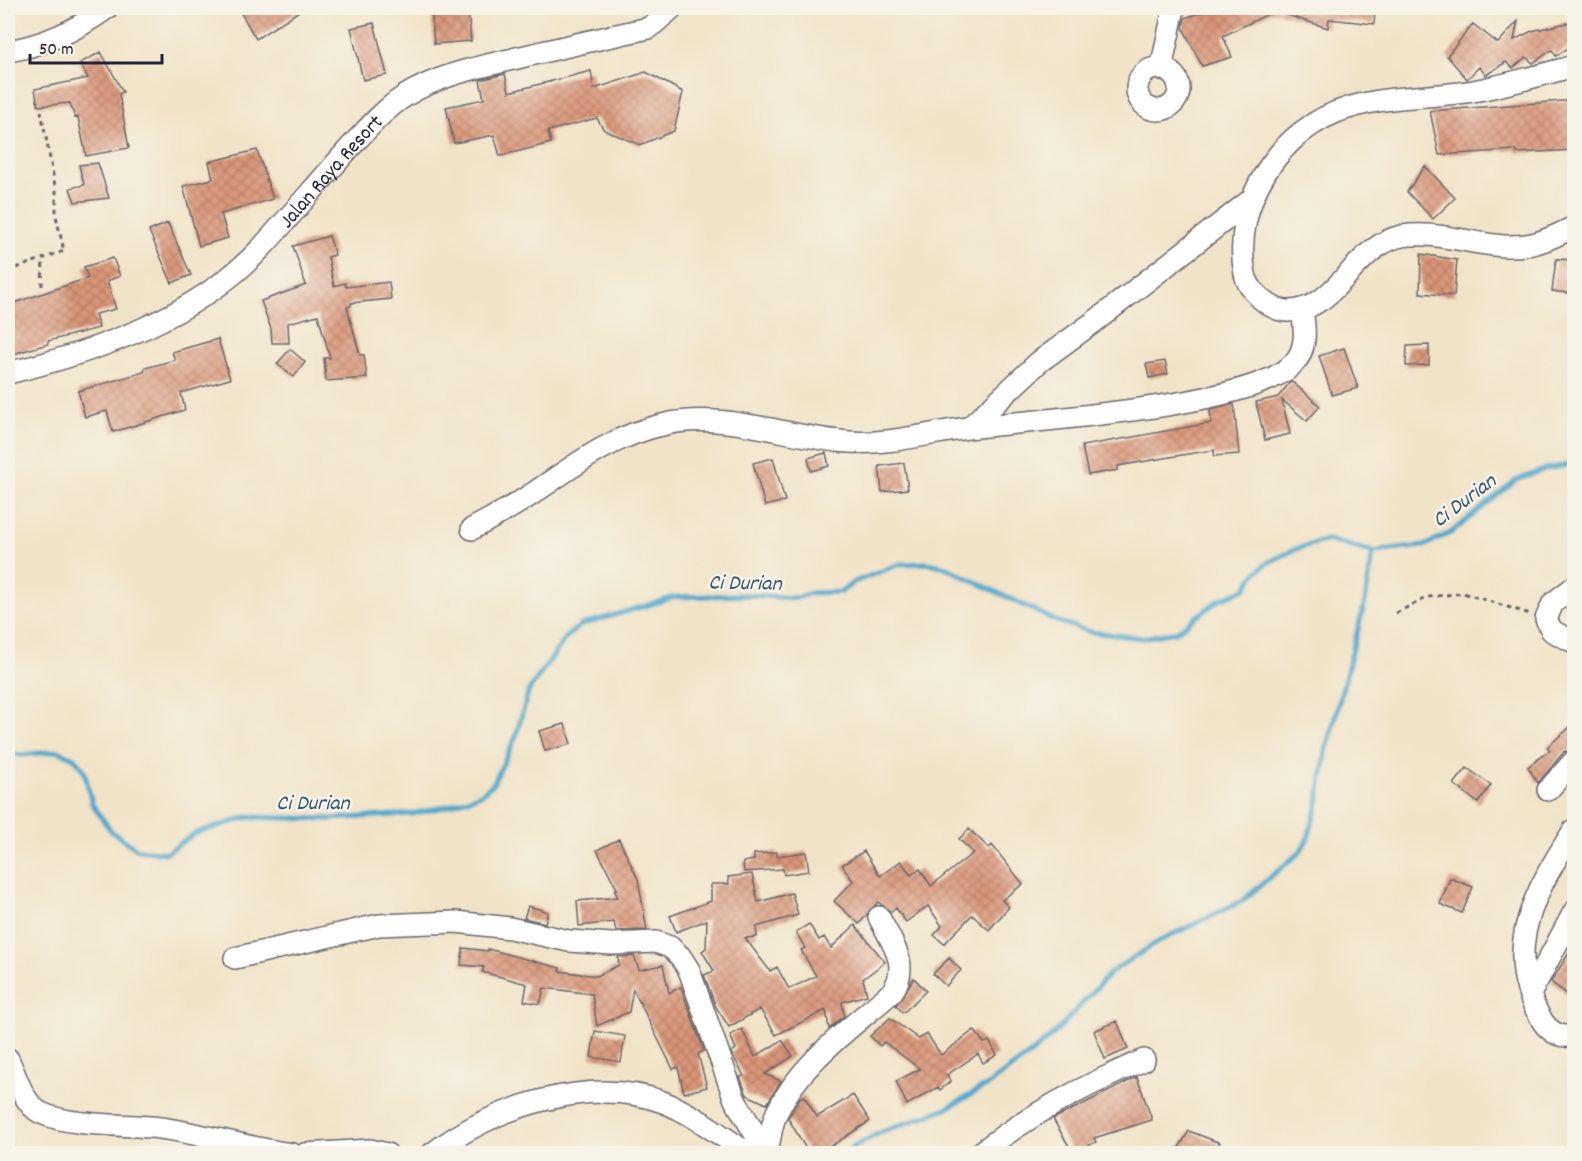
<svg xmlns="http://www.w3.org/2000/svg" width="1582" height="1161" font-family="Dekko,sans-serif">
<defs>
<pattern id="building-cross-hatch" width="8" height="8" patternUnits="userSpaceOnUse" patternTransform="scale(1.5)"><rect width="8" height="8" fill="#db9678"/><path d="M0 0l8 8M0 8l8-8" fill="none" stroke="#b17a64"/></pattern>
</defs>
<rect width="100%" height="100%" fill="#f7f3e8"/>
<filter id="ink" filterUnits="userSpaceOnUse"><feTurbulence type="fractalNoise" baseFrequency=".0167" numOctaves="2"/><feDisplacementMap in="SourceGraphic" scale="12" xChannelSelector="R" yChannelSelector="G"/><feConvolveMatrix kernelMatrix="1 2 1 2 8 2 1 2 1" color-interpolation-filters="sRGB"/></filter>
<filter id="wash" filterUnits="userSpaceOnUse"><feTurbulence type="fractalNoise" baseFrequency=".008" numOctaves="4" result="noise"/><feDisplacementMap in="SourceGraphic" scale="24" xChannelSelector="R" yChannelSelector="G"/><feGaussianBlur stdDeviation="1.35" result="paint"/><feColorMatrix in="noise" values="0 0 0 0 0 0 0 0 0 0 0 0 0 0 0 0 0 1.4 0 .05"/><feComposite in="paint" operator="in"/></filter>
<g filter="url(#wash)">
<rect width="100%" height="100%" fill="#f1e3c7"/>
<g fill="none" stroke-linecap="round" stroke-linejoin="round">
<path stroke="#4da6cb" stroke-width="5" d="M8,753L22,755L58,751L74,758L84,770L92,804L111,831L138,850L166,853L196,833L248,817L330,819L412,814L448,806L481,794L493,784L515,739L529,690L567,636L581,625L675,597L745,595L796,598L811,593L841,592L854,582L900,564L926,563L943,566L1054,620L1090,632L1142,638L1176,632L1219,600L1245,589L1254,575L1267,563L1296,549L1327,540L1373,552L1424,546L1452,532L1515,481L1545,469L1574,464
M842,1154L877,1134L947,1108L988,1085L1029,1055L1055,1033L1111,972L1161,940L1242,901L1300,852L1308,838L1318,804L1326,752L1365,602L1373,552"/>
</g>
<g id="blocks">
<path fill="url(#building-cross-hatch)" d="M238,8H304L256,39Z
M431,8H468L471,41L434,44Z
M1214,8H1375L1374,24L1329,19L1328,28L1274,11L1223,36L1232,57L1202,66L1183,28L1185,18Z
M1518,21L1514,40L1532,31L1575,21V44L1556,56L1552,50L1533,63L1526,57L1513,68L1506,62L1486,75L1479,67L1467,79L1447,56L1473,24L1498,43Z
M374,23L387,75L363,80L351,28Z
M101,52L123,92L119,94L129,148L86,156L78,117L75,118L70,103L38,106L35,89L88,78L80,63Z
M591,71L594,89L646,72L683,92L674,131L640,145L604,130L597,118L548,131L551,143L500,156L494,135L454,143L446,107L484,99L480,80L505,74L509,92Z
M1575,100V150L1517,153L1516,150L1439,155L1430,111Z
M257,150L273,199L221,214L228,238L199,246L183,186L213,179L209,162Z
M98,163L109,198L75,202L70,188L84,185L79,165Z
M1425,166L1455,198L1433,219L1407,192Z
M168,223L191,275L172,283L149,231Z
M329,236L335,255L328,257L334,286L345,283L346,287L389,282L391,299L351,303V306L347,307L360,355H364L367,378L326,381L324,358H330L318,315L288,323L289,343H272L271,329L261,301L306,285L293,246Z
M1421,254L1457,260L1454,296L1420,293Z
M113,258L120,276L107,281L116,309L95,314L99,328L48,341V344L13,354L8,338V305L88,278L84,267Z
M1556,259L1575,260V294L1552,291Z
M218,339L230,379L181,393L185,410L113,432L107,411L85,417L78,391L144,372L145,368L175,360L172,352Z
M1429,345V365L1406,366L1407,346Z
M1344,348L1358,388L1332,395L1319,356Z
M290,349L305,362L294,377L277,364Z
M1165,361L1168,374L1149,378L1146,364Z
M1291,381L1320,406L1307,421L1282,400L1290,434L1265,440L1256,402L1278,397Z
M1234,404L1239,454L1214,456V450L1188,454L1118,466V470L1088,475L1082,446L1211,423L1210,410Z
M826,453L829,466L811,471L808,458Z
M773,458L785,501L765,506L753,463Z
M904,463L908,489L882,492L879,466Z
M1575,723V749L1564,752L1538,783L1528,767L1550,750L1547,747Z
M565,724L571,744L545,751L539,731Z
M1467,768L1491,785L1478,803L1454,784Z
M969,829L989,848L992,845L1023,884L1002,900L1009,907L989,930L972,915L944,944L934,935L942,926L928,906L906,922L896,908L891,912L878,902L859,924L834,901L853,881L842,865L864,851L880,876L901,861L911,875L920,869L931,886L973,853L959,839Z
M619,839L638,879L647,930L616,931L614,922L579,926L577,901L618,897L614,890L617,889L597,850Z
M777,852V856L806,852L809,871L784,875L783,869L744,872L743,862L754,860V854Z
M752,874L758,902L792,893L798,915L756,927L757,937L745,938L770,971L777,967L789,989L816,976L801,950L805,948L796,932L809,924L819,940L824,937L831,948L855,925L885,962L863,979L867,995L842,1002L844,1016L829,1029L826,1010L776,1035L760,1009L729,1027L716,1007L704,975L714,971L702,951L706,948L707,920L676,932L670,916L711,901V884H729L728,877Z
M1450,878L1473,887L1462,913L1440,904Z
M528,906L548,912L545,923L524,918Z
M1575,943V1000L1551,982Z
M463,948L488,951V949L560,968L559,971L597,976L619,965L618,957L634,956L639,970L663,965L669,993L681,987L704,1051L698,1054L707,1087L684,1093L678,1067L673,1069L633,989L629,1012L597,1026L592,994L544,988L540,1004L524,1001L527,984L482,972L484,967L461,965Z
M949,958L961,970L946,986L933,974Z
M914,978L926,991L903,1013L896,1005Z
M890,1018L919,1039L927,1034L941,1055L974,1030L984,1043L989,1041L997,1055L983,1063L978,1054L947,1075L951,1081L940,1090L938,1087L907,1105L896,1081L920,1069L884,1042L880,1046L870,1036Z
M1117,1021L1128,1049L1105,1059L1094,1031Z
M742,1029L755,1057L782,1040L793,1056L765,1074L781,1081L767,1104L747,1095L740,1077L744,1076L731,1052L736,1049L730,1035Z
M595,1031L625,1036L621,1062L591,1057Z
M1137,1077L1152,1120L1094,1138L1096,1142L1073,1153L1053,1119Z
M853,1095L870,1121L819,1154H809L788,1118L800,1098L804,1096L817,1117Z
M1189,1131L1220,1143L1214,1154H1175Z"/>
</g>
</g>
<g filter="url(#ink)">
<use href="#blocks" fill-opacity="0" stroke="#6a666c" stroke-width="1.5"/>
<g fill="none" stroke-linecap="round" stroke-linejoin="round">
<defs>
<g id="minor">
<path d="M8,51C45,45 77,30 107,8"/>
<path d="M1574,66C1541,75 1507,85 1473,91C1432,98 1388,95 1348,108C1280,128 1231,204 1245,274C1248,290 1269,310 1287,311C1337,312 1354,245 1402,236C1444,229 1490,253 1532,244C1547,241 1561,233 1574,227"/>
<circle cx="1158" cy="89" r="21"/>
<path d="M1161,69L1174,8"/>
<path id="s1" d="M8,373C99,351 199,316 264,245C295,211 324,176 355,142C370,126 386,108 405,96C440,74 481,67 521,57C564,47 606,37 649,28L672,8"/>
<path d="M970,427L1039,362L1098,319L1252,199"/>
<path d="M472,529C492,518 513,507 532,494C575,465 613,435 666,424C726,411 789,438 849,442C888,445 929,433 968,428C1033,420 1250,407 1292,365C1308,350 1305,329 1302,309"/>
<path d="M1574,587L1553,603L1546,619L1552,631L1574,642"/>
<path d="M1548,790L1574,761"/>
<path d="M1574,830C1535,891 1499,952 1543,1022C1550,1032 1563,1040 1574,1034"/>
<path d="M235,958L379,925L456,922L510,928L569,941L612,944L656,942L670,947L680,956L689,970L735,1100L767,1154"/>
<path d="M1530,994L1574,912"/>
<path d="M8,1059C16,1075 23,1104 41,1113C71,1127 127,1124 160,1128C205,1134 246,1148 292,1154"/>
<path d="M767,1153C770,1140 771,1124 777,1112C800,1063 852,1027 892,992C911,965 892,944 879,917"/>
<path d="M305,1154L370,1150L387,1154"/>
<path d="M432,1154C491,1107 590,1075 663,1102C694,1114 721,1136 749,1154"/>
<path d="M979,1154C1030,1114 1084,1086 1144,1060"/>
</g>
</defs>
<use href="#minor" stroke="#6a666c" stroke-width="24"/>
<path stroke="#6a666c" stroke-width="3" stroke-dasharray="4.5 4.5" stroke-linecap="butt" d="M8,271L64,251L56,216V191L41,111
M42,286L43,258
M1396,613L1428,597L1463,593L1530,614"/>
<use href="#minor" stroke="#fff" stroke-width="21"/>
</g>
</g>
<g text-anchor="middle" stroke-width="5" stroke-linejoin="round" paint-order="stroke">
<g font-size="21" fill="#22223b" stroke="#f7f3e8">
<text dy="7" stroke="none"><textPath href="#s1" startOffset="390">Jalan Raya Resort</textPath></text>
</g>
<g font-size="22" font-style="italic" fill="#335775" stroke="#f7f3e8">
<text transform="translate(1463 499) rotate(-37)" y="8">Ci Durian</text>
<text transform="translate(745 581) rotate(1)" y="8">Ci Durian</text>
<text x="313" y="809">Ci Durian</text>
</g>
</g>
<rect width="1582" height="1161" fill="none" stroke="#f7f3e8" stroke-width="30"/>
<path d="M30 54v9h132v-9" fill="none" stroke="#22223b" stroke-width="3"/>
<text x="39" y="54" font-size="18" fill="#22223b" stroke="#f7f3e8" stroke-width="4.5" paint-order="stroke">50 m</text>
</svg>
